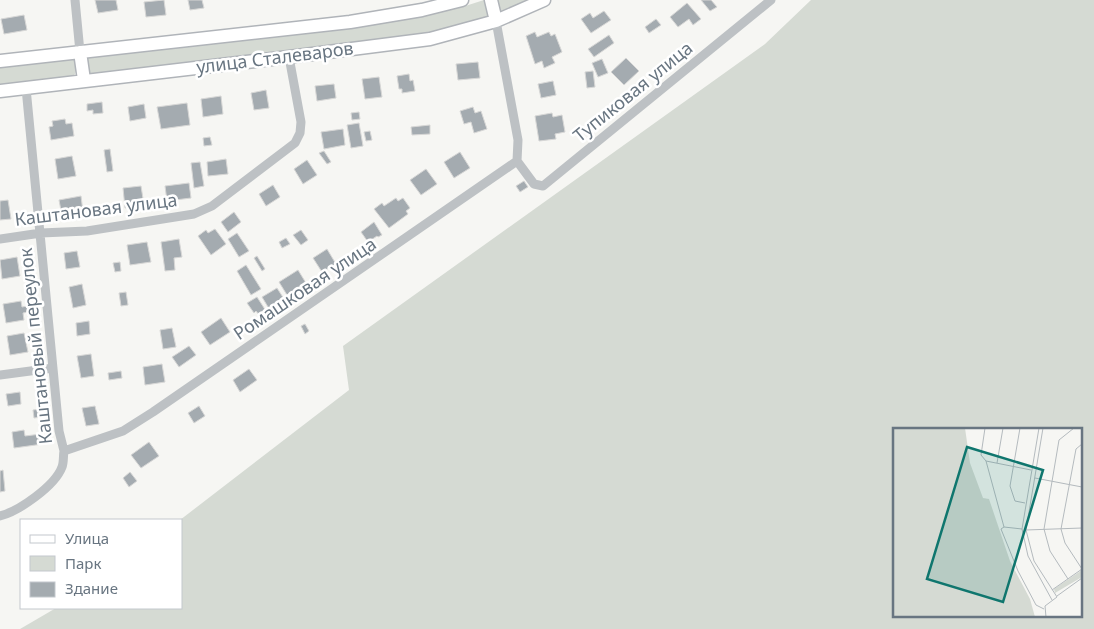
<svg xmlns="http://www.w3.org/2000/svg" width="1094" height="629" font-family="'Noto Sans',sans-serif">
<rect width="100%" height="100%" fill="#f6f6f3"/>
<path fill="#d5dad3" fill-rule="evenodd" d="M484,0L489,2L492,13L488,17L467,24L414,37L93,74L89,72L87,58L92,55L413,17L459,8Z
M495,0H531L502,12L499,10Z
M811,0H1094V629H20L56,608H181V520H180L349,390L343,346L765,44ZM894,429H1080V615H894Z
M74,59L76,70L75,74L72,77L0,85V66Z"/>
<path fill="#a4abb0" stroke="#d7d7d6" d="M95,0H116L118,10L98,13Z
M164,0L166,15L146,17L144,2Z
M188,0H202L204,8L190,10Z
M701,0H711L717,7L710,11Z
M687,3L701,19L693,25L689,19L678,27L670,17Z
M604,11L611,20L591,33L581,19L590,13L593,18Z
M24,15L27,30L4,34L1,19Z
M656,19L661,25L649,33L645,27Z
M535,32L537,37L549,32L551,36L555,34L562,52L552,57L555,63L544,68L542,61L535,64L526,36Z
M609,35L614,43L594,57L588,49Z
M626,58L639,71L624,85L611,72Z
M602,59L608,73L598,77L592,63Z
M478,62L480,78L458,80L456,64Z
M593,71L595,87L587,88L585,72Z
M409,74L410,81L413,80L415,91L402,93V89H399L397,76Z
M379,77L382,97L365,99L362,79Z
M553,81L556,95L541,98L538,84Z
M334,84L336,98L317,101L315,86Z
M266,90L269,108L254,110L251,93Z
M221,96L223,114L203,117L201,99Z
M102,102L103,113L93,114V110L87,111V104Z
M187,103L190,125L161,129L157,107Z
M144,104L146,118L130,121L128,107Z
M473,107L475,113L481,111L487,129L474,133L471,122L464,124L460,111Z
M359,112L360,119L352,120L351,113Z
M552,113L553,117L562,115L565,132L555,134L556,139L539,141L535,116Z
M65,119L66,124L72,123L74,136L51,140L49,127L53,126L52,121Z
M359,123L363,146L351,148L347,125Z
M430,125V134L412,135L411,127Z
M343,129L345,145L324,149L321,132Z
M370,131L372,140L366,141L364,132Z
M210,137L212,145L204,146L203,138Z
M110,149L113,171L107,172L104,150Z
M324,151L331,162L327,164L319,153Z
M460,152L470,168L454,178L444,162Z
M72,156L76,176L58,179L55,159Z
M226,159L228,174L208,176L207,162Z
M307,160L317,175L303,184L294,169Z
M200,162L204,186L194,188L191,163Z
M426,169L437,184L421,195L410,180Z
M524,181L528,187L520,192L516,186Z
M189,183L191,198L167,201L165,186Z
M273,185L280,197L266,206L259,194Z
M141,186L144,205L125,208L123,188Z
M81,196L83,212L62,216L59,200Z
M396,198L398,201L403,198L410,208L406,211L408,214L389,228L374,209L382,203L384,206Z
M8,200L11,219L0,220V201Z
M234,212L241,222L228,232L221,222Z
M374,222L382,235L378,237L377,236L368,242L361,232Z
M215,229L226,244L211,255L198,236L206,230L208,233Z
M301,230L308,240L301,245L293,235Z
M237,233L249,251L239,257L228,239Z
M286,238L290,244L282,248L279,242Z
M179,239L182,257L174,258L175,270L165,271L161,242Z
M147,242L151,262L130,265L127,245Z
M327,249L336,264L322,272L313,258Z
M77,251L80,267L66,269L64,253Z
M257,256L265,269L262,271L254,258Z
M17,257L20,276L2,279L0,260Z
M120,262L121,271L115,272L113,263Z
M246,265L261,289L251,295L237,271Z
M298,270L306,283L287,295L279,282Z
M82,284L86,305L73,308L69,287Z
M277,288L286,302L271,312L262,297Z
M126,292L128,305L121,306L119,293Z
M257,297L266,311L259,315L256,311L254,313L247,303Z
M21,301L22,307L27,306L28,312L23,313L24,320L6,323L3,304Z
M221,318L230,332L210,345L201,332Z
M89,321L90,334L77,336L76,323Z
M305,324L309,331L305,334L301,326Z
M172,328L176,347L163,349L160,330Z
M24,333L28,352L10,355L7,336Z
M189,346L196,355L179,367L172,357Z
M91,354L94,376L81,378L77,356Z
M162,364L165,382L145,385L143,367Z
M249,369L257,380L240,392L233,380Z
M121,371L122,378L109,380L108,373Z
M20,392L21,404L8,406L6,394Z
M95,406L99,424L86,426L82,408Z
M199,406L205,416L194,423L188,413Z
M40,409L41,417L34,418L33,410Z
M24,430L25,436L41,434L43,444L14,448L12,432Z
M149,442L159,456L141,468L131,455Z
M3,470L5,491L0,492V471Z
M130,472L137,481L129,487L123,478Z"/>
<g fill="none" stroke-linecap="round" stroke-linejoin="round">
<defs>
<path id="secondary" d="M491,0L496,21
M80,52L84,80
M0,61L350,22L422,10L462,0
M0,91L289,57L430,39L496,21L544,0"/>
</defs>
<use href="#secondary" stroke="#b0b4b9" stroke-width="15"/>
<path stroke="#bdc1c4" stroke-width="9" d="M75,0L80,52
M496,21L518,140L517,161
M26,88L59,431L64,451
M517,161L534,184L543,186L771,0
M0,239L41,233L87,231L194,214L212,206L295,143L300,133L301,122L289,57
M0,375L53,368
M0,516C19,511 55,486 62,467C64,462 63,456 64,451L123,431L153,412L517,161"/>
<use href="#secondary" stroke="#fff" stroke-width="12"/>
</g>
<g text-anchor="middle" stroke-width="5" stroke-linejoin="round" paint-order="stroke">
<g font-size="18" fill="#687581" stroke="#fff">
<text transform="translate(275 58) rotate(-7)" y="6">улица Сталеваров</text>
<text transform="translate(633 92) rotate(-39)" y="6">Тупиковая улица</text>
<text transform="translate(96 210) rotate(-7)" y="6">Каштановая улица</text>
<text transform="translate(305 289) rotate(-34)" y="6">Ромашковая улица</text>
<text transform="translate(36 346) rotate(-96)" y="6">Каштановый переулок</text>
</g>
</g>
<g transform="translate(893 428)">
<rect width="189" height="189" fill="#f6f6f3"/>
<path d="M0,0H72L77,35L90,70L96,71L117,133L137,171L142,189H0ZM189,142V149L162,165L161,161Z" fill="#d5dad3"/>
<path fill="none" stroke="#b4babe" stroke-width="1" d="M92,0L88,27L93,33L111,99M127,0L117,58L122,73L132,75M146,0L129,101L135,128L159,172M150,0L133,102L141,133L164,169L152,178L153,189M189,16L183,21L168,101L172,115L189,141M93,33L138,42M104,35L110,0M142,50L189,59M189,88V108M111,99L108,101L125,143L143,177L151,181M111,99L129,101M133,102L189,100M175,151L157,123L151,101L166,12L181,0M159,162L189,141M164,168L189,150"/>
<path fill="#0f766e" fill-opacity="0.15" stroke="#0f766e" stroke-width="2.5" d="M74,19L150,42L110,174L34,151Z"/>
<rect width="189" height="189" fill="none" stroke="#687581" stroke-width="2.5"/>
</g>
<rect x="20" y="519" width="162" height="90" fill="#ffffff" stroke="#c3c8cd"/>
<rect x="30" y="535" width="25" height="8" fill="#ffffff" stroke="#c3c8cd"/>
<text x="65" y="544" font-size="15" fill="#687581">Улица</text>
<rect x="30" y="556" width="25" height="15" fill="#d5dad3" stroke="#c3c8cd"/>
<text x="65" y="569" font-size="15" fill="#687581">Парк</text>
<rect x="30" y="582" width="25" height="15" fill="#a4abb0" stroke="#c3c8cd"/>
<text x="65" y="594" font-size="15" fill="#687581">Здание</text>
</svg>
